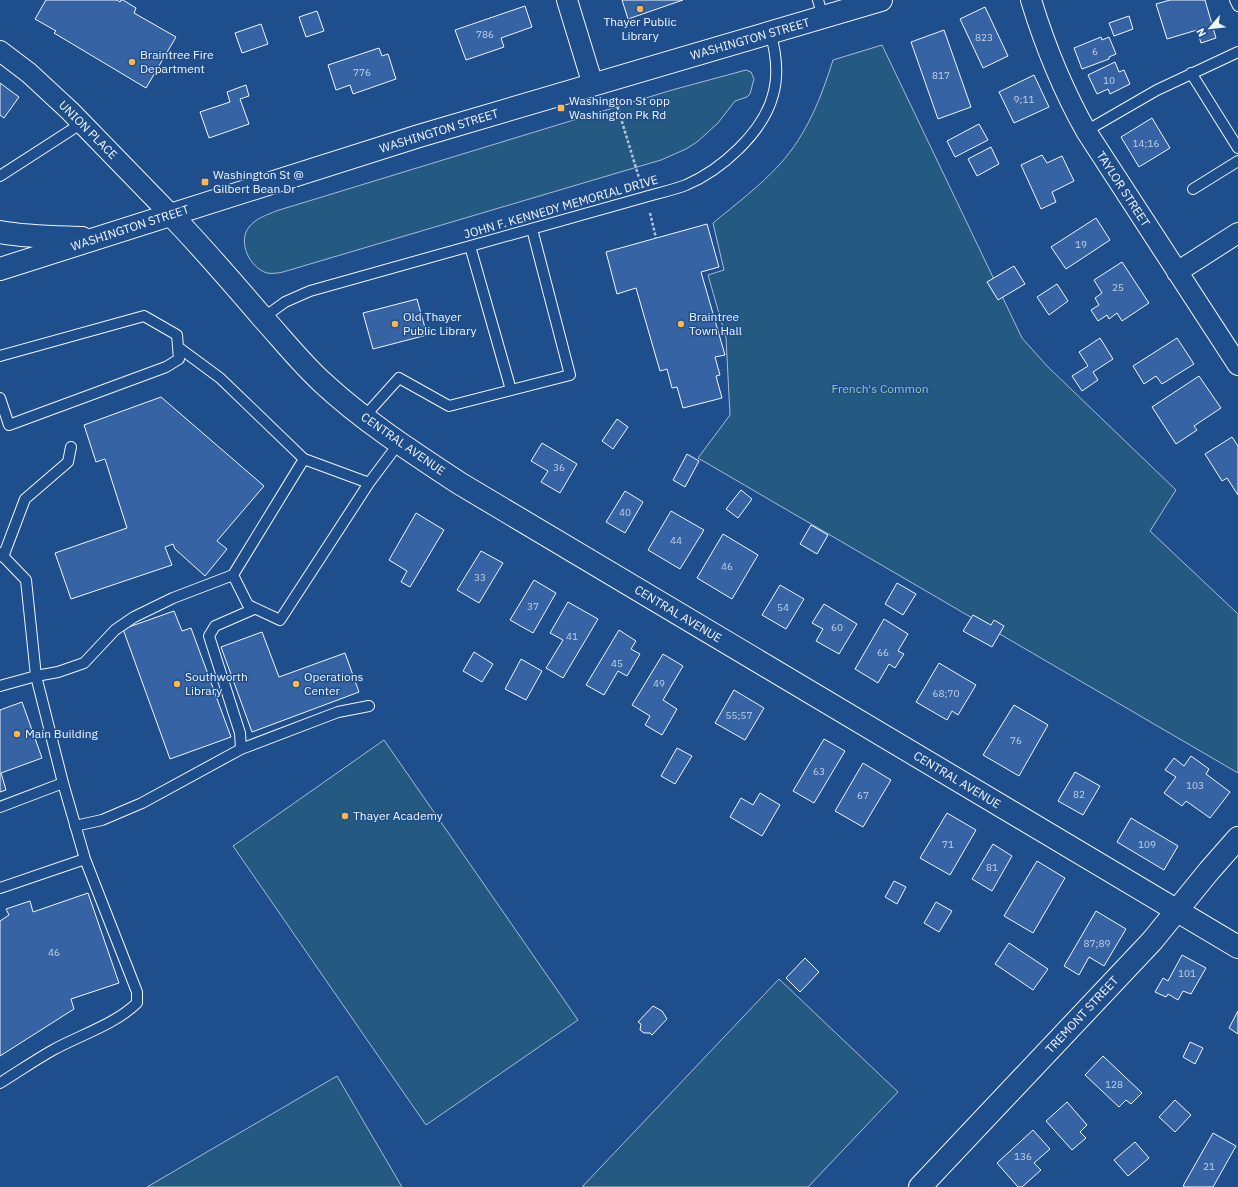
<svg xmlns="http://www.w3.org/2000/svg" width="1238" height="1187" font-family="'IBM Plex Sans',sans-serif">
<rect width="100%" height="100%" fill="#1f4e8c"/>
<path fill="#245a82" stroke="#a8bbd7" d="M882,45L1022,338L1047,366L1176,490L1150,531L1238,614V773L698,458L730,415L726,338L708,275L724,270L713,223C736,204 760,186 780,164C807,134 821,98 833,60Z
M746,70L751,72L754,79L750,94L747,97L735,101L718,123L697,142L686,149L661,160L283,272C278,273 272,274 267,273C250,268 237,242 249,227C256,218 267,215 276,211L672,90Z
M384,740L578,1020L426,1125L233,846Z
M779,979L898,1092L808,1187H582Z
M337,1076L402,1187H147Z"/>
<path fill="#3563a3" stroke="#f2f6ff" d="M46,0H117L120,2L121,0H123L136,8L134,13L176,37L146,88L54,33L56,31L35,19Z
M622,0H683L628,19Z
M1170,0H1205L1216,38L1201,43L1197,30L1167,39L1156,4Z
M525,6L532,27L501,38L504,47L466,60L455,30Z
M985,7L1008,56L983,68L960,19Z
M317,11L324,31L306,37L299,17Z
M1129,16L1133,29L1114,36L1109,23Z
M261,24L268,44L242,53L235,33Z
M944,30L971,107L938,119L911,42Z
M1101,37L1102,40L1109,37L1116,54L1109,57V59L1082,69L1074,48Z
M379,48L382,56L388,54L396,79L353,94L350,85L336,90L328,65Z
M1115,62L1119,72L1124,70L1130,84L1110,94L1108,89L1097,94L1088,75Z
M1034,75L1049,107L1014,123L999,92Z
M0,83L19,97L4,118L0,115Z
M246,85L249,96L240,99L249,124L209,138L200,112L230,102L227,92Z
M1152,118L1170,148L1139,167L1121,137Z
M979,124L988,140L955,157L947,141Z
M991,147L999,164L977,176L968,159Z
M1042,155L1047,163L1062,156L1074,181L1052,192L1056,202L1041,209L1021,165Z
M1096,218L1110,240L1066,269L1051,247Z
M707,224L719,267L701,272L725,355L715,357L720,375L716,376L722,398L683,408L677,387L672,388L667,369L660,371L636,288L617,294L606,252Z
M1122,262L1149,303L1122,321L1117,313L1109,319L1107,315L1098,321L1091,310L1099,305L1095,298L1102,293L1094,280Z
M1014,266L1025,284L998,300L987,282Z
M1057,284L1068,301L1049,315L1037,297Z
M417,299L427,335L373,349L363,313Z
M1100,338L1113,359L1093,372L1098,380L1082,391L1072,376L1088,366L1079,352Z
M1177,338L1194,364L1162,384L1156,376L1144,384L1133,366Z
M1199,376L1221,408L1194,426L1197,430L1176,444L1152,407Z
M161,397L264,486L217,541L227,549L205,576L175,549L173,544L165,547L172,565L71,599L55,553L127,528L105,459L96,462L84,425Z
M617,419L628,427L613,449L602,441Z
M1232,437L1238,446V495L1227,478L1222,481L1205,454Z
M542,443L577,464L560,493L541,482L548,471L531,461Z
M687,454L699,461L685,487L673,480Z
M741,490L752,499L738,518L726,509Z
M625,491L643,502L625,533L606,522Z
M671,511L704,530L680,569L648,550Z
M416,513L444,530L410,587L401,582L407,571L389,560Z
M811,525L828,535L817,554L800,544Z
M723,534L758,555L732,599L697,578Z
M481,551L503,563L479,603L457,590Z
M534,580L556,593L533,633L510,620Z
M897,583L916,594L903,615L885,604Z
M780,585L804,599L786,629L762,615Z
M568,602L598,619L563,678L546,668L563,640L550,633Z
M824,604L857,624L839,654L816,641L823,629L812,623Z
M174,611L182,631L191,628L231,737L170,759L123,629Z
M973,615L991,625L994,620L1004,626L992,647L963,631Z
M884,619L908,634L898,651L904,654L895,668L889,664L878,683L855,669Z
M619,630L636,641L631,649L640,654L627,676L618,671L604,695L586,685Z
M262,632L279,677L345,653L359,692L252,732L221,647Z
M474,652L493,664L482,682L463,671Z
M663,654L683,666L663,700L677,709L662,735L645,725L650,716L632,705Z
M521,659L542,671L526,700L505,689Z
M939,663L976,685L958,715L952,711L947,720L916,702Z
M734,690L764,708L745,740L715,723Z
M22,702L42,758L1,773L6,790L0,792V710Z
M1014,705L1048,725L1019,776L983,755Z
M824,739L845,751L814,803L793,791Z
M677,748L692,756L675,784L661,776Z
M1191,756L1209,769L1206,774L1230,792L1210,818L1186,801L1182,806L1164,793L1176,777L1165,770L1174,758L1184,766Z
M863,763L891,780L863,827L835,811Z
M1075,772L1100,786L1083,815L1058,801Z
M760,793L780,805L762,836L730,817L741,798L753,805Z
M947,813L976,830L950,875L920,858Z
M1131,818L1178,846L1164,870L1117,842Z
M993,844L1012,856L992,891L972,879Z
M1037,861L1065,878L1033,933L1004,916Z
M894,881L906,887L897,904L885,897Z
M88,893L119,983L71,999L74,1009L0,1056V921L9,915L6,909L30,901L33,912Z
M936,902L952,911L939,932L924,923Z
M1096,911L1126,929L1104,966L1089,957L1079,975L1064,966Z
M1009,943L1048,969L1033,990L995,964Z
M1182,955L1206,968L1191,994L1183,991L1178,1000L1168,994L1166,997L1155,992L1163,978L1168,981Z
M805,958L819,972L800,992L786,978Z
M653,1006L662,1011L667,1019L652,1035L650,1033H644L640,1030L641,1024L638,1022Z
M1238,1011V1034L1229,1028Z
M1190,1042L1203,1048L1195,1064L1183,1057Z
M1103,1056L1142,1093L1131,1104L1126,1100L1119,1107L1085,1075Z
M1175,1100L1191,1115L1175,1132L1159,1117Z
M1067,1102L1087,1125L1080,1132L1086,1138L1072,1150L1046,1121Z
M1033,1130L1050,1149L1034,1163L1041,1170L1022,1187H1018L997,1163Z
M1213,1133L1236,1146L1213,1187H1185L1183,1186Z
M1135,1142L1149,1158L1128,1176L1114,1160Z"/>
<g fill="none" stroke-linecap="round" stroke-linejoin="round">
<defs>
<path id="service" d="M818,0L823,17
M1235,0L1238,6
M1191,73L1238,148
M1086,131L1157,90L1238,52
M0,176L82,123
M1193,189L1238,161
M470,246L511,390
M263,318L285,302L310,291L645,197C659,193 673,190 686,185C721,170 763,133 773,95C779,74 776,52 770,32
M178,347L220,378L304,459L369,483
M0,356L144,316L177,335L179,359L166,367L9,425L0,398
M364,417L399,378L449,406L570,375L532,229
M0,553L26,580L36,676L0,686
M3,557L25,499L68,462L71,447
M233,575L248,605L280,620L369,483L399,443
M241,749L240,733L209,636L215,626L254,609
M0,807L63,783
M75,826L102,820L142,803L241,749L338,712L369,706
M0,888L85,859
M0,1083C18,1072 35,1060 53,1050C80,1035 114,1025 137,1003V992L85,859L63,783L36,676L58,672L84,663L115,630L134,617L173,598L233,575L304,459"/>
<path id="minor" d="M567,0L593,85
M1031,0C1045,46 1062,88 1086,131L1238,365
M0,51L29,73L70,111L171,215
M1177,272L1238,233"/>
<path id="tertiary" d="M920,1187L1152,941L1209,871L1238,838"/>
<path id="secondary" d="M171,215C203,248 233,283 263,318C283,340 301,363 323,383C364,421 412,452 459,483L1238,947
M0,232C27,237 54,237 82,238
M0,269L419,136L881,0"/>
</defs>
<use href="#service" stroke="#f2f6ff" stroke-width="12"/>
<use href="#minor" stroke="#f2f6ff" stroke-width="22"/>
<use href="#tertiary" stroke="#f2f6ff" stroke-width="24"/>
<use href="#secondary" stroke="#f2f6ff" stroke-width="24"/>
<path stroke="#b3c4dc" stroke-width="2.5" stroke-dasharray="3 2" stroke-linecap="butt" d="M616,102L640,181
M650,213L656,238"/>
<use href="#service" stroke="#1f4e8c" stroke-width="10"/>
<use href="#minor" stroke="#1f4e8c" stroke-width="20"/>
<use href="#tertiary" stroke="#1f4e8c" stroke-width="22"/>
<use href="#secondary" stroke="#1f4e8c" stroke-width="22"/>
</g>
<g fill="#ffb74d" stroke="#1f4e8c" stroke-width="1.5">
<circle cx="640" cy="9" r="4"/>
<circle cx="132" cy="62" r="4"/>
<rect x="557" y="104" width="8" height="8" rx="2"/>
<rect x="201" y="178" width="8" height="8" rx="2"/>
<circle cx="395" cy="324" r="4"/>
<circle cx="681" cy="324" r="4"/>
<circle cx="177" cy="684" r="4"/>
<circle cx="296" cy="684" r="4"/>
<circle cx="17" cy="734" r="4"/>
<circle cx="345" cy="816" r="4"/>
</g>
<g text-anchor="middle" stroke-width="3" stroke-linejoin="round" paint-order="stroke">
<g font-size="10" fill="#c3d1e8">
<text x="485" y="38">786</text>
<text x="984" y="41">823</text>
<text x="1095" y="55">6</text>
<text x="362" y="76">776</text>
<text x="941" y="79">817</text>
<text x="1109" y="84">10</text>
<text x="1024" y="103">9;11</text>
<text x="1146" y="147">14;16</text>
<text x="1081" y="248">19</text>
<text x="1118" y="291">25</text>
<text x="559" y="471">36</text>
<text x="625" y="516">40</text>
<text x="676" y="544">44</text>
<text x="727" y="570">46</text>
<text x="480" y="581">33</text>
<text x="533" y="610">37</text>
<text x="783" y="611">54</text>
<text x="837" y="631">60</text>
<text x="572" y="640">41</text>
<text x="883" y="656">66</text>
<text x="617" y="667">45</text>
<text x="659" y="687">49</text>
<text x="946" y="697">68;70</text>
<text x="739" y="719">55;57</text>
<text x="1016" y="744">76</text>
<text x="819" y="775">63</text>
<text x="1195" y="789">103</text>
<text x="1079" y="798">82</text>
<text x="863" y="799">67</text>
<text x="948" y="848">71</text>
<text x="1147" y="848">109</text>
<text x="992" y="871">81</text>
<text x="1097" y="947">87;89</text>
<text x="54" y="956">46</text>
<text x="1187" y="977">101</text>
<text x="1114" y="1088">128</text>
<text x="1023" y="1160">136</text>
<text x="1209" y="1170">21</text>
</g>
<g font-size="12" fill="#f2f6ff" stroke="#1f4e8c" text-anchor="start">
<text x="640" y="26" text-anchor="middle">Thayer Public<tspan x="640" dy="14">Library</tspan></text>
<text x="140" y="59">Braintree Fire<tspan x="140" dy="14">Department</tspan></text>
<text x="569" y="105">Washington St opp<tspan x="569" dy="14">Washington Pk Rd</tspan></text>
<text x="213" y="179">Washington St @<tspan x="213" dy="14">Gilbert Bean Dr</tspan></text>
<text x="403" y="321">Old Thayer<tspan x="403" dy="14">Public Library</tspan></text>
<text x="689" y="321">Braintree<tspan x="689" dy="14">Town Hall</tspan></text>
<text x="185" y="681">Southworth<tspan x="185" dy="14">Library</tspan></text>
<text x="304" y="681">Operations<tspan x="304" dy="14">Center</tspan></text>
<text x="25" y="738">Main Building</text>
<text x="353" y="820">Thayer Academy</text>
</g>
<g font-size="12" fill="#f2f6ff" stroke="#1f4e8c">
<text transform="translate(750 39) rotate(-16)" y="4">WASHINGTON STREET</text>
<text transform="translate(88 130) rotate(45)" y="4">UNION PLACE</text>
<text transform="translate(439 131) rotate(-17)" y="4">WASHINGTON STREET</text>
<text transform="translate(1123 189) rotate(57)" y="4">TAYLOR STREET</text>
<text transform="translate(561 207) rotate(-16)" y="4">JOHN F. KENNEDY MEMORIAL DRIVE</text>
<text transform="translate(130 228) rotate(-18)" y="4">WASHINGTON STREET</text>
<text transform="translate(403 444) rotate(35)" y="4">CENTRAL AVENUE</text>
<text transform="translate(678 614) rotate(31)" y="4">CENTRAL AVENUE</text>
<text transform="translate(957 780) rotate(31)" y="4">CENTRAL AVENUE</text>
<text transform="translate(1082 1015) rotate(-47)" y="4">TREMONT STREET</text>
</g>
<g font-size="12" fill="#97c8a6" stroke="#1f4e8c">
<text x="880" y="393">French's Common</text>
</g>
</g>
<g transform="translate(1210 28) rotate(242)" stroke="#1f4e8c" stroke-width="3" paint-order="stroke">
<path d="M0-3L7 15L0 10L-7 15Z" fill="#f2f6ff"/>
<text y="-6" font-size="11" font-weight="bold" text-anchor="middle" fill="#f2f6ff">N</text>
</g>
</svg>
